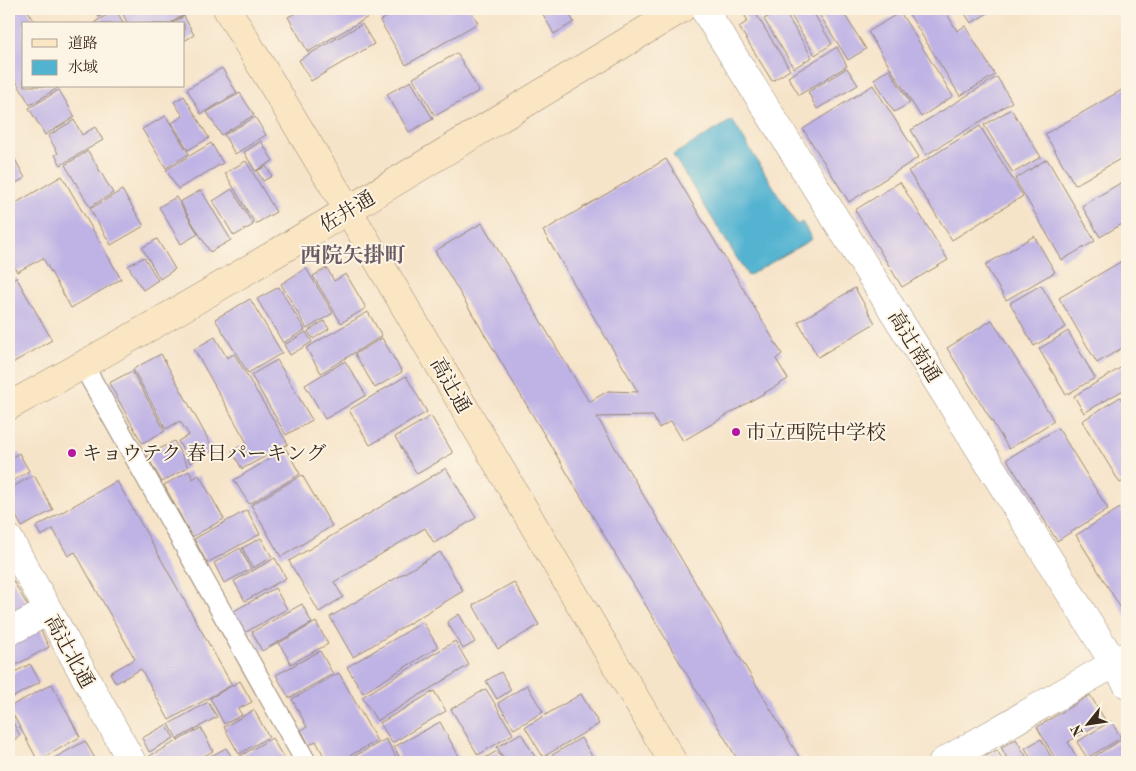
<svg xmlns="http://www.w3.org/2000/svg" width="1136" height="771" font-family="'Old Standard TT','Noto Serif JP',serif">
<rect width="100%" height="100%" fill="#fcf5e5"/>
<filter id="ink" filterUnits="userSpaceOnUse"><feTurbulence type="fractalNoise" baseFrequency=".02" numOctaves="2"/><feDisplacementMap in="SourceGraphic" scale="10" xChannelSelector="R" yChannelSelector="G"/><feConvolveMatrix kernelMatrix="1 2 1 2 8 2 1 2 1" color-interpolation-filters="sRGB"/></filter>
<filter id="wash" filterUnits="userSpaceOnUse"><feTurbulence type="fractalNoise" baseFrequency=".0096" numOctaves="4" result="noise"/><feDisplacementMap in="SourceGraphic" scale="20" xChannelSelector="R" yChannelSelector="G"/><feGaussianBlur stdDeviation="1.12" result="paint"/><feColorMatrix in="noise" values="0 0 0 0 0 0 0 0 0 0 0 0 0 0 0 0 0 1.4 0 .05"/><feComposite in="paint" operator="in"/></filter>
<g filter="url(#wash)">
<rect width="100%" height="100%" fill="#f6e4c9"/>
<path fill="#52b3d1" stroke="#466e78" d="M732,120L797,225L802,222L812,239L748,276L673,155Z"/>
<g id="blocks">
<path fill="#bfb3e5" d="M9,9H27L36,24H24V86H61L30,105L9,69Z
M95,9H114L99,17Z
M120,9H183L186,14L168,24H128Z
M303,9H382L308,52L288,17Z
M402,9H470L478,23L406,65L380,21Z
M540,9H566L574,22L554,34Z
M753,9L790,70L772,81L739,27L748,21L744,14Z
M781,9H783L812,57L794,68L764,19Z
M787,9H811L832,44L815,55Z
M816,9H841L866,49L848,60Z
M910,9H944L957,31L965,26L995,75L960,96L907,11Z
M962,9H995L971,23Z
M116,10L124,24H95V22Z
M900,12L953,96L921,117L868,32Z
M184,16L194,35L184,41V24H171Z
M362,24L374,44L311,81L299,60Z
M837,47L847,66L799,95L788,77Z
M457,53L479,91L435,116L413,78Z
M222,68L237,93L201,114L187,89Z
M847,68L858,85L817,109L808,92Z
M889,69L910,103L894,112L874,79Z
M997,77L1012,102L926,155L911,130Z
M411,81L433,119L409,132L387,94Z
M873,85L919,157L849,202L803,129Z
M1127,87V155L1075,185L1045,134Z
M59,90L75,117L45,135L29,108Z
M240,93L254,115L221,135L207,112Z
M184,96L209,138L188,150L172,123L183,116L174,102Z
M1011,109L1041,157L1013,173L984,125Z
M166,116L189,154L166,168L142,129Z
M255,117L266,135L235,154L224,135Z
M74,120L82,135L95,127L103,140L61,165L55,155L58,153L48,136Z
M980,126L1023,196L952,240L908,171Z
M261,141L273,161L255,171L244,152Z
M211,143L223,163L178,189L166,170Z
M9,148L25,178L9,187Z
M88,151L113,193L90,207L65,165Z
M666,159L782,354L776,359L788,379L683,441L671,421L659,428L653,416L597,417L802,762H739L435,251L482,223L589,402L608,391L638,392L543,231Z
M1047,159L1095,241L1062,260L1015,179Z
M246,161L276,212L255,224L225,173Z
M266,166L272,176L263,181L257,171Z
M62,176L121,279L71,308L43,258L17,272L9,258V207Z
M1127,179V221L1100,237L1082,206Z
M900,182L948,260L902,287L855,210Z
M232,189L253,225L234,236L213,201Z
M122,190L144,226L111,245L90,209Z
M201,190L231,240L210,252L180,202Z
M176,197L198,234L181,244L159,207Z
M1034,236L1055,272L1006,300L985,265Z
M157,239L175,269L160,279L142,248Z
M144,257L158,280L143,290L128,266Z
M1127,258V345L1097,363L1059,298Z
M306,268L333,313L307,329L281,284Z
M327,268L334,281L346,274L366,308L341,323L313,276Z
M16,277L52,340L9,365V281Z
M1041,285L1066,327L1034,346L1010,303Z
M279,287L305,330L283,343L257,299Z
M855,288L875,323L818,357L798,322Z
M250,299L282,353L248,373L215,319Z
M368,312L382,336L321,373L306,348Z
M992,320L1054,421L1009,449L947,348Z
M324,321L329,329L313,339L308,331Z
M1068,331L1095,378L1066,395L1039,349Z
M306,332L312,342L290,355L284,345Z
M215,337L227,358L234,354L288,444L242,469L232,451L247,443L194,349Z
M382,338L402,372L375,388L355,354Z
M161,354L214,450L190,463L178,441L189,435L180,421L166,429L133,369Z
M277,360L312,420L286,435L251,375Z
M345,361L366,395L325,419L305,385Z
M1127,364V392L1125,389L1084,413L1074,396Z
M132,371L165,431L142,443L109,383Z
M406,376L427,412L370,445L349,410Z
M1120,397L1127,408V479L1120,483L1082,421Z
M431,416L453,453L417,474L395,437Z
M1058,428L1108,509L1057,541L1007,459Z
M174,441L188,467L162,482L147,456Z
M286,449L300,474L249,504L234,480Z
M19,453L29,471L9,483V459Z
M446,468L476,518L434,543L425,528L334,582L343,597L319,612L289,561Z
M189,471L193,479L199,475L224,519L192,537L164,485Z
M34,475L53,510L22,527L9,503V489Z
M302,475L332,526L281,557L251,505Z
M117,481L232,685L169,720L141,669L116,683L110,673L135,659L75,552L68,556L53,529L41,536L36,527Z
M1120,508L1127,520V618L1076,535Z
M247,510L260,534L207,563L194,539Z
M261,538L272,557L253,568L242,548Z
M240,548L251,569L224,583L214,563Z
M440,552L463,591L353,657L330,617Z
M275,558L286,578L245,601L234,581Z
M9,574L28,606L9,617Z
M514,582L539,625L498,649L473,605Z
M275,588L287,609L244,633L232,612Z
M302,604L312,623L262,651L252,632Z
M459,614L475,642L463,649L447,622Z
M316,622L328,644L291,664L279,643Z
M423,622L438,647L363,693L347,667Z
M40,629L49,647L9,669V646Z
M455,641L469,665L377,721L362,697Z
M320,651L333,674L289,698L276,675Z
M30,664L40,682L10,699L9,675Z
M501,672L511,690L497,699L486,681Z
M339,673L377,741L338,762H327L316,741L309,745L301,730L307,727L292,699Z
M240,681L252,702L238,709L242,715L224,724L210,698Z
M52,684L80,737L38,761L9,707Z
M527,685L543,712L514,729L498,703Z
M486,689L513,734L478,755L451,709Z
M434,691L446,711L392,743L380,723Z
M581,694L599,724L543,757L525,727Z
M1090,695L1105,720L1068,742L1079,762H1057L1037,727Z
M208,702L217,717L177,739L169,724Z
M254,710L269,737L239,754L224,727Z
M9,715L20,736L9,743Z
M1111,721L1121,738L1087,758L1077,742Z
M440,722L462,762H402L394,747Z
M166,725L174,738L149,752L142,738Z
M201,728L213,751L193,762H151L148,757Z
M521,733L538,762H506L497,747Z
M1126,737L1127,762H1085Z
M272,738L286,762H244L240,756Z
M581,738L595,761L593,762H549L547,758Z
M386,739L399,762H344Z
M1016,739L1027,758L1019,762H1009L1001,747Z
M1041,739L1054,762H1033L1025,748Z
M85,741L97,762H47Z
M226,748L235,762H200Z
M997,750L1004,762H984L982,758Z
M497,751L504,762H478Z"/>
</g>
</g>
<g filter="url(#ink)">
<use href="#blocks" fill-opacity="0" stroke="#988774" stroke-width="1"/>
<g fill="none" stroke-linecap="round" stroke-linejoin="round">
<defs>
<path id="lane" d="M83,365L306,762"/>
<path id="street" d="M704,9L1127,684
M9,539L132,762
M9,632L48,611
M943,762L1127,656"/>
<path id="secondary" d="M227,9L348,210L673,762
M9,406C237,281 458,143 681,9"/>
</defs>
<use href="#lane" stroke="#988774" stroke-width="22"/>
<use href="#street" stroke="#988774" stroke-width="29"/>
<use href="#secondary" stroke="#988774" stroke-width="29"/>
<use href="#lane" stroke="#fff" stroke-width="20"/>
<use href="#street" stroke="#fff" stroke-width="28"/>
<use href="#secondary" stroke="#fbe6c4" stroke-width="28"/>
</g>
</g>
<g fill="#b5179e" stroke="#fcf5e5" stroke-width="2">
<circle cx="736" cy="432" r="5"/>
<circle cx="72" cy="453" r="5"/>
</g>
<g text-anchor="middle" stroke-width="4" stroke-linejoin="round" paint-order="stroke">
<g font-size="20" fill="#3b2a1e" stroke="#fcf5e5">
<text transform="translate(347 211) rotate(-31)" y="7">佐井通</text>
<text transform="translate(915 346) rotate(58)" y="7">高辻南通</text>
<text transform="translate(451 385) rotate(60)" y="7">高辻通</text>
<text transform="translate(70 651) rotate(61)" y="7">高辻北通</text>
</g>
<g font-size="20" fill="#3b2a1e" stroke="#fcf5e5" text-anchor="start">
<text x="746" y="439">市立西院中学校</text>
<text x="82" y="460">キョウテク 春日パーキング</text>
</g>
<g font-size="21" font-weight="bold" fill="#695a64" stroke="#fcf5e5">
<text x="353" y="262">西院矢掛町</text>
</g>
</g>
<rect width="1136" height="771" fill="none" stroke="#fcf5e5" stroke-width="30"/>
<rect x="22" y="22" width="162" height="65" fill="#fcf5e5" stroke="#afa495"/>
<rect x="32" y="39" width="25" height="8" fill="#fbe6c4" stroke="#afa495"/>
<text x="68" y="48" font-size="15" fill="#3b2a1e">道路</text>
<rect x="32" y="60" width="25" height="15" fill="#52b3d1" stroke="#afa495"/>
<text x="68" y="72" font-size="15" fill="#3b2a1e">水域</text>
<g transform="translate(1088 724) rotate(240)" stroke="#fcf5e5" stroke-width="4" paint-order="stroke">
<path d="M0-4L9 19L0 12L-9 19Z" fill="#3b2a1e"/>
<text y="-8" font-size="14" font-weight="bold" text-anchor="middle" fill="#3b2a1e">N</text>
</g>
</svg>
